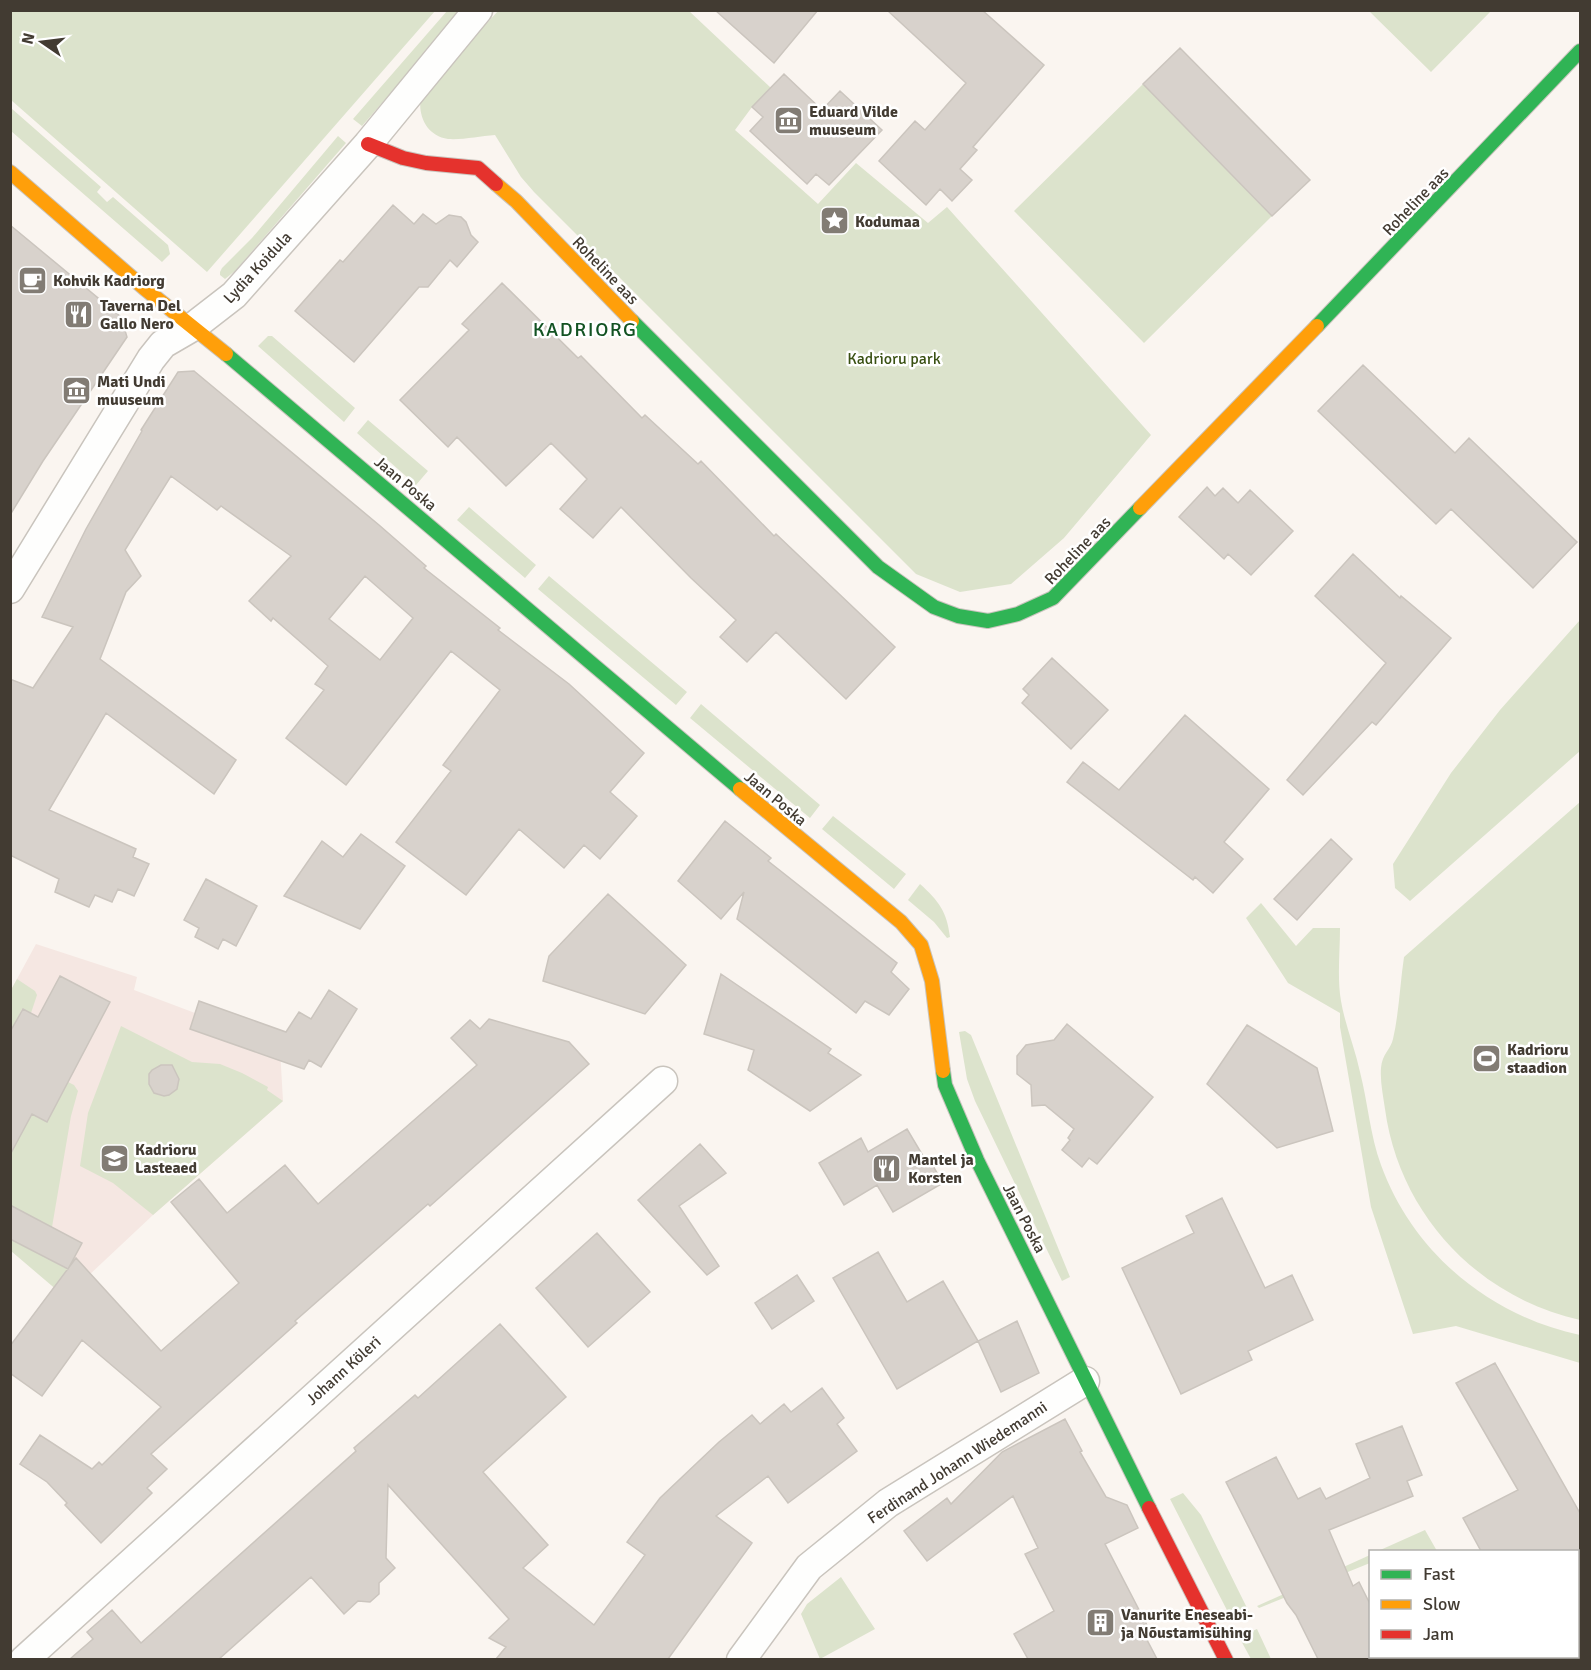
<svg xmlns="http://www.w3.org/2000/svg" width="1591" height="1670" font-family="Signika,sans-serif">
<rect width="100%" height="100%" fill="#faf5f0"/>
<path fill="#f5e7e2" d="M36,944L137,977L134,990L195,1013L199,1001L248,1018L279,1032L283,1101L153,1215L87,1277L11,1251V990Z"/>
<path fill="#dce3cc" d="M11,10H435V11L207,272L11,100Z
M447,11H462L362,126L353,119Z
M498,11H689L771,88L752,107L735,130L818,204L856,163L928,223L947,207L1151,435L1064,538L1011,584L960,592L916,574L534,192L521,177L495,135C480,136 463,140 448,139C425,136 416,112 422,93Z
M1369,11H1491L1431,72Z
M1143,84L1272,216L1144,343L1014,211Z
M11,108L101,187L97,192L107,202L113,197L168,245L170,254L162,262L11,131Z
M338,136L346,143L235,271L225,279L220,275V272L222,268L252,238Z
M268,336H272L355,408L344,422L258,346Z
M368,420L428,471L416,485L357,433Z
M469,507L536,565L525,578L457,520Z
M549,576L687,692L676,705L538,589Z
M1580,620V751L1410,901L1395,888L1393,864L1451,773L1500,710Z
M701,704L820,805L810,818L690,718Z
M1580,802V1320C1477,1297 1399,1213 1385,1109C1383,1095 1380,1081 1381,1068C1382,1054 1391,1049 1393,1039C1399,1013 1400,984 1404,957Z
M833,816L906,874L894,889L822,829Z
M920,884C939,901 947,912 950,937L947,938L934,922L908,900Z
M1261,903L1296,946L1313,928H1340C1340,952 1337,978 1341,1001C1345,1025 1355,1048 1360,1072C1368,1103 1370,1135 1381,1165C1413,1253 1490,1316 1580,1335V1363L1456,1326L1413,1334L1371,1207L1340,1027V1013L1288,983L1246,918Z
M17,979L35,991L37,995L31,1013L22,1009L11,1032V990Z
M121,1026L192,1062L220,1064L242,1073L268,1087L267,1090L283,1101L153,1215L113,1183L80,1166L88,1113Z
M965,1031L971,1035L1070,1277L1062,1281L975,1101L967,1079L959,1032Z
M68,1082L74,1085L78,1091L71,1116L52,1227L33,1217L19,1243L67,1269L71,1263L87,1277L65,1297L11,1251L10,1155L12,1151L11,1150L26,1111L47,1122Z
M1183,1493L1201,1515L1249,1612L1232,1620L1170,1499Z
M1425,1530L1437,1551H1378Z
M1370,1555V1563L1259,1608L1257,1606Z
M841,1577L875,1629L820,1659L801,1614L807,1604Z
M1257,1629L1271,1659H1251L1239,1637Z
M1423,1656H1489L1491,1659H1418Z"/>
<path fill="#d8d2cc" stroke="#cbc5be" stroke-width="1.5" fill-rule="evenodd" d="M715,10H818L774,63Z
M887,10H982L1044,65L973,147L977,150L960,169L972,180L952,201L940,189L926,205L879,161L915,121L925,130L966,83Z
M1180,48L1310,180L1272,216L1143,84Z
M784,74L822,110L840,91L882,130L829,185L816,174L807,184L750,131L763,117L752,107Z
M393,205L414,224L423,214L436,224L449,215L461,217L466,222L471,235L478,242L457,267L450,260L428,287H419L354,362L295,311L340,260L343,262Z
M10,225L121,317L127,337L43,461L10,515Z
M502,283L578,358L581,356L642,418L645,415L698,464L701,461L774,536L776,534L895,647L846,699L776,632L747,662L720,637L736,620L691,578L621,507L593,538L560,509L587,479L551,443L506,486L457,437L448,447L400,400L469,330L462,324Z
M1363,365L1455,453L1469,438L1577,542L1533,588L1451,509L1436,524L1318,411Z
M194,371L379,525L426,566L424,568L500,628L498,630L569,684L644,753L610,792L637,816L600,859L584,845L564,868L519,829L466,895L396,842L451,771L443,765L500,690L451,651L346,785L286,738L324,690L315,684L328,666L273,618L271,621L249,601L291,556L221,506L217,510L171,476L125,550L141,576L126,592L100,659L236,760L214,794L106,713L49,810L136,849L133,857L149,864L134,896L118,889L112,902L95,895L89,907L55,892L59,879L10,855V679L33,688L73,627L42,617L86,529L142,431L141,430L178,372ZM365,576L413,618L380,660L329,619Z
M1207,487L1215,496L1223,488L1238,503L1250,490L1293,531L1251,575L1228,554L1224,559L1179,517Z
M1353,554L1400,598L1401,596L1451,638L1376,725L1372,722L1303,795L1287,780L1386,663L1315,596Z
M1052,658L1108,710L1071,749L1022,703L1029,695L1023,689Z
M1185,715L1269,789L1224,842L1243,859L1213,893L1195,877L1193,880L1067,782L1083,762L1119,790Z
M725,821L771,858L768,861L897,963L891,972L909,989L889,1015L865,1001L856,1013L737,919L744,892L721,919L678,881Z
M361,834L405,866L360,929L284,896L322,841L343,857Z
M1331,839L1352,859L1297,920L1274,899Z
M206,879L257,906L236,946L223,939L218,949L195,937L199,928L184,920Z
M608,894L686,965L645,1014L543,981L549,956Z
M721,974L831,1049L828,1053L861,1075L810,1111L748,1070L754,1050L704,1034Z
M60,976L110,1002L47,1122L32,1114L10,1155V1032L23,1009L38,1017Z
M329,990L357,1009L321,1067L309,1060L304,1069L190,1029L199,1001L286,1032L299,1012L311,1019Z
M489,1019L569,1042L589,1064L430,1206L428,1204L295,1321L297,1323L151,1454L167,1469L147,1488L152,1493L101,1543L65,1505L67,1503L47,1482L20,1464L40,1435L92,1469L99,1462L102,1465L161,1407L82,1340L42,1396L10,1373V1346L76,1258L161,1351L239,1283L171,1202L199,1179L227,1213L285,1165L318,1204L477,1065L451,1038L470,1020L480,1029Z
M1067,1024L1153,1097L1097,1164L1089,1158L1082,1167L1062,1150L1070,1140L1068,1138L1074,1129L1045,1105L1032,1106L1031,1085L1017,1074V1056L1026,1045L1054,1040Z
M1247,1025L1317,1068L1333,1131L1277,1148L1207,1084Z
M161,1065H172L179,1079L177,1089L169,1095L164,1096L154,1093L149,1084V1074L152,1070Z
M907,1129L926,1161L929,1159L943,1183L893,1212L877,1185L844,1205L819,1163L861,1138L868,1152Z
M700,1144L726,1173L679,1206L719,1266L707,1275L638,1200Z
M1222,1198L1265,1288L1292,1275L1313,1320L1248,1351L1252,1360L1181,1394L1122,1268L1194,1233L1186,1216Z
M10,1205L82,1243L68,1269L10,1239Z
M597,1233L650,1292L588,1347L536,1288Z
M878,1252L907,1302L943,1281L978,1341L897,1389L833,1278Z
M797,1275L814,1301L772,1329L755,1303Z
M1017,1321L1039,1373L1001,1392L978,1341Z
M500,1324L566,1397L483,1472L548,1545L523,1568L594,1625L645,1555L627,1542L660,1498L719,1442L752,1415L760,1424L784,1404L791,1412L822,1388L844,1418L837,1424L857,1451L788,1503L768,1476L716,1516L752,1543L668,1659H496L506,1647L489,1638L509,1619L388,1485L386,1558L395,1568L379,1583V1594L370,1602L358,1601L344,1614L311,1577L219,1659H70L93,1639L87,1632L112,1610L141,1643L356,1451L354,1448L415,1395L418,1398Z
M1495,1363L1581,1515V1551H1481L1463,1518L1518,1490L1456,1383Z
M1065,1419L1082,1451L1080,1452L1106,1497L1127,1505L1138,1528L1105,1544L1151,1633L1145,1636L1157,1659H1028L1014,1634L1054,1611L1025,1554L1038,1548L1013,1496L927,1561L904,1531L947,1498L951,1504L1002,1452Z
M1402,1426L1422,1475L1407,1481L1413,1496L1329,1530L1353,1586L1359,1582L1371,1606V1659H1318L1296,1615L1287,1603L1226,1482L1276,1457L1298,1499L1320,1488L1326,1499L1370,1478L1356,1444Z"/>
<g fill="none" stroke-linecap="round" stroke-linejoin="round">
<defs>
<path id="street" d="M10,589L151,359L163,344L194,326L234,295L368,144L478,10
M24,1660L663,1081
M741,1660L809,1567L888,1503L1085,1381"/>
<path id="fast" d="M632,321L878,567L934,607L958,616L988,621L1018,614L1053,598L1140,508
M1317,326L1580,51
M226,354L740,789
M943,1071L945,1085L977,1160L1149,1508"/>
<path id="slow" d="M10,172L144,288L226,354
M496,184L516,201L632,321
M1140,508L1317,326
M740,789L901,922L921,945L932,981L943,1071"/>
<path id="jam" d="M368,144L403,158L426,163L478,168L496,184
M1149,1508L1226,1660"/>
</defs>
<use href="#street" stroke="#c9c4bd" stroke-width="31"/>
<use href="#fast" stroke="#c9c4bd" stroke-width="16"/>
<use href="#slow" stroke="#c9c4bd" stroke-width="16"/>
<use href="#jam" stroke="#c9c4bd" stroke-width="16"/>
<use href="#street" stroke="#fefefd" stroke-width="28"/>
<use href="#fast" stroke="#30b455" stroke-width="14"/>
<use href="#slow" stroke="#ff9f0a" stroke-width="14"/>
<use href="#jam" stroke="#e5322d" stroke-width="14"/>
</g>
<defs>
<symbol id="museum-square" viewBox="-11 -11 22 22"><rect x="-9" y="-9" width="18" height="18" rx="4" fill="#827c74" stroke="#fff"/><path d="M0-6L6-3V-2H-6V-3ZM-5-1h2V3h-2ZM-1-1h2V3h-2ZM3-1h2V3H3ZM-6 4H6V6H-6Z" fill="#fff"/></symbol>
<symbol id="sight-square" viewBox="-11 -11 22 22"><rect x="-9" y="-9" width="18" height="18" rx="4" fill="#827c74" stroke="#fff"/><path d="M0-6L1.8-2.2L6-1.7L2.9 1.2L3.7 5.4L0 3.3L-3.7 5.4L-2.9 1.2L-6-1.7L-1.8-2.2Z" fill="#fff"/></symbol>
<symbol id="cafe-square" viewBox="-11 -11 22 22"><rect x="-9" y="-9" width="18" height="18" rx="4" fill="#827c74" stroke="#fff"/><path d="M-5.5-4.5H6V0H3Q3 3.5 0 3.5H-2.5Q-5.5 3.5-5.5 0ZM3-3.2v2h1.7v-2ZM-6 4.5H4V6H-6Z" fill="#fff"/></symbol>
<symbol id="restaurant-square" viewBox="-11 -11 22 22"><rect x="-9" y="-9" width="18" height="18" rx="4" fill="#827c74" stroke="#fff"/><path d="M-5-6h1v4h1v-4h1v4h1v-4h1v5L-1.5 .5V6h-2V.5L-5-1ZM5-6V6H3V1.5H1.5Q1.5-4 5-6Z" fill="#fff"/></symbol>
<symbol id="stadium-square" viewBox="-11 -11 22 22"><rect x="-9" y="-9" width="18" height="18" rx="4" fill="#827c74" stroke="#fff"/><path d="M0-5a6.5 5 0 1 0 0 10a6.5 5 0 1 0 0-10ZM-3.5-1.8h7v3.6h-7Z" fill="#fff"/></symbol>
<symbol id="school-square" viewBox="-11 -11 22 22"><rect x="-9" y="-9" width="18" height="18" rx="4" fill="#827c74" stroke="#fff"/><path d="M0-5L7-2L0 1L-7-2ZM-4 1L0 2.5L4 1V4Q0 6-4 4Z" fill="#fff"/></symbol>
<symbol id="building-square" viewBox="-11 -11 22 22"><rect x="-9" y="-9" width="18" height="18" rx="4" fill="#827c74" stroke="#fff"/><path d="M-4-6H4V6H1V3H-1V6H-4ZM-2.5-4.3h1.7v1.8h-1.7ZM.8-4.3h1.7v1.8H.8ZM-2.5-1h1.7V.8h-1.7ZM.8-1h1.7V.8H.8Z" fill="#fff"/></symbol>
</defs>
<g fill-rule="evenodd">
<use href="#museum-square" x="772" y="104" width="33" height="33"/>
<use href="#sight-square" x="818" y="204" width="33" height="33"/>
<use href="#cafe-square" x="16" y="264" width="33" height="33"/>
<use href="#restaurant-square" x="62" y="298" width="33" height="33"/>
<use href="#museum-square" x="60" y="374" width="33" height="33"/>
<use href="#stadium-square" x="1470" y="1042" width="33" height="33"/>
<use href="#school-square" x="98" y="1142" width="33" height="33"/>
<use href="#restaurant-square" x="870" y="1152" width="33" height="33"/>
<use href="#building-square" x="1084" y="1606" width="33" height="33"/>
</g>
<g text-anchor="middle" stroke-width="5" stroke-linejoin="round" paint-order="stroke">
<g font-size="16" font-weight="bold" fill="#423b32" stroke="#fff" text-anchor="start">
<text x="809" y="117">Eduard Vilde<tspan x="809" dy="18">muuseum</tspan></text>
<text x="855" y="227">Kodumaa</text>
<text x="53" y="286">Kohvik Kadriorg</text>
<text x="100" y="311">Taverna Del<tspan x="100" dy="18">Gallo Nero</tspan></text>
<text x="97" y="387">Mati Undi<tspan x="97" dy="18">muuseum</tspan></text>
<text x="1507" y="1055">Kadrioru<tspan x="1507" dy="18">staadion</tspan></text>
<text x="135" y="1155">Kadrioru<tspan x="135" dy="18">Lasteaed</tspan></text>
<text x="908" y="1165">Mantel ja<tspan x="908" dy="18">Korsten</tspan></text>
<text x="1121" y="1620">Vanurite Eneseabi-<tspan x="1121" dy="18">ja Nõustamisühing</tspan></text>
</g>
<g font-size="16" fill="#423b32" stroke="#fff">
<text transform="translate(1415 201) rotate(-46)" y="6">Roheline aas</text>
<text transform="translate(257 267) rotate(-47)" y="6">Lydia Koidula</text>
<text transform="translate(606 270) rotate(46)" y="6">Roheline aas</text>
<text transform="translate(406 483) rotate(40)" y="6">Jaan Poska</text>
<text transform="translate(1077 550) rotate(-46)" y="6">Roheline aas</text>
<text transform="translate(776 798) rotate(40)" y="6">Jaan Poska</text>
<text transform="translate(1025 1218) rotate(63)" y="6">Jaan Poska</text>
<text transform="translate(343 1370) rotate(-42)" y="6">Johann Köleri</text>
<text transform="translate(957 1462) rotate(-33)" y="6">Ferdinand Johann Wiedemanni</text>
</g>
<g font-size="16" fill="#395012" stroke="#fff">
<text x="894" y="364">Kadrioru park</text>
</g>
<g font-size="20" letter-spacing="1.5" fill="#135323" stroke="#fff">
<text x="585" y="336">KADRIORG</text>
</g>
</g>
<rect width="1591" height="1670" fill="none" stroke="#423b32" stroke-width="24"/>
<rect x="1369" y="1550" width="210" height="108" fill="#ffffff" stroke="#b3b1ad" stroke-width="1.5"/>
<rect x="1381" y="1570" width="30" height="9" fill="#30b455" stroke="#b3b1ad" stroke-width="1.5"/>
<text x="1423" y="1580" font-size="18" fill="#423b32">Fast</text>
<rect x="1381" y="1600" width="30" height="9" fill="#ff9f0a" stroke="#b3b1ad" stroke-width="1.5"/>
<text x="1423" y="1610" font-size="18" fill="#423b32">Slow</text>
<rect x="1381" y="1630" width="30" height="9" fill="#e5322d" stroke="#b3b1ad" stroke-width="1.5"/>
<text x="1423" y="1640" font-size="18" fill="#423b32">Jam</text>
<g transform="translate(42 42) rotate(284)" stroke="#ffffff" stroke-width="4.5" paint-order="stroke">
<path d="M0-4.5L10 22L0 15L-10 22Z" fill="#423b32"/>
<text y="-9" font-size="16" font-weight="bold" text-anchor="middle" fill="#423b32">N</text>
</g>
</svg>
